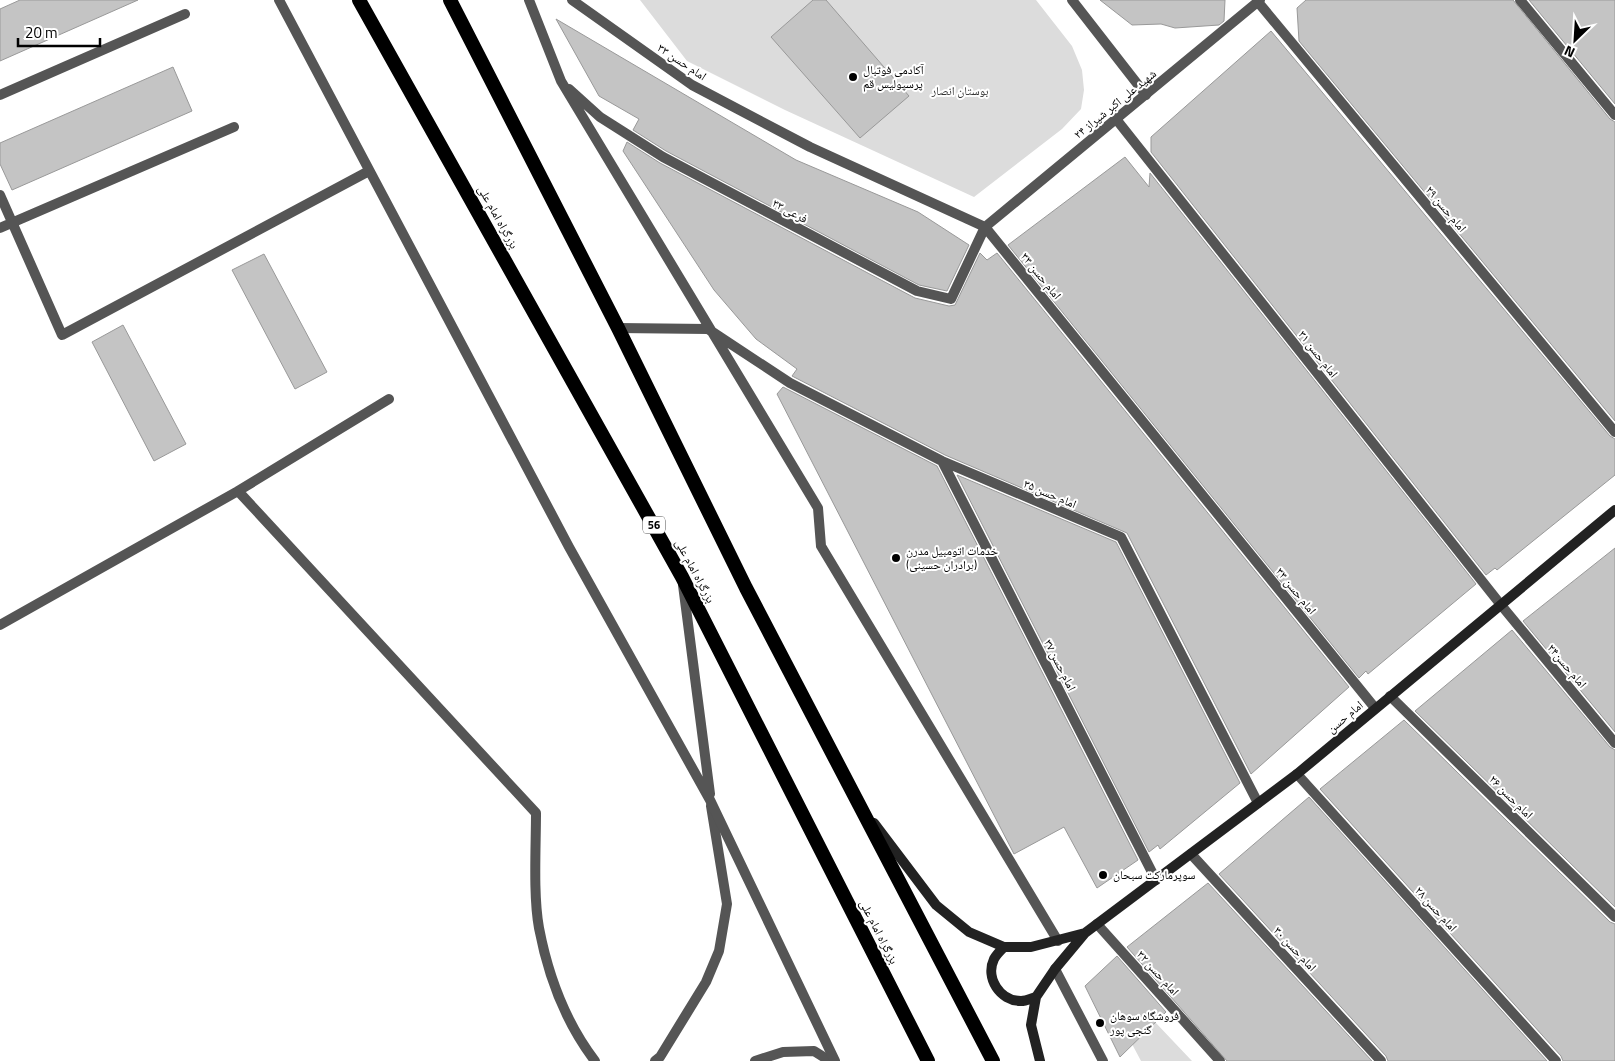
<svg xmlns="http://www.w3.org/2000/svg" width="1615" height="1061" font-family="'Titillium Web','Noto Naskh Arabic',sans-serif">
<rect width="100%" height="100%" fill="#fff"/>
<path fill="#dcdcdc" d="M640,0H1036L1072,46L1082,70L1084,90L1081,109L1062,129L974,197L785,110L687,61Z
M1155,1022L1192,1061H1141L1132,1044Z"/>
<path fill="#c4c4c4" stroke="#999" d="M20,0H138L0,61V9Z
M813,0H826L909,96L860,138L771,37Z
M1100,0H1225L1224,21L1219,25L1175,28L1161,24L1132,25Z
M1306,0H1513L1610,119L1615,122V421L1299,41L1297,8Z
M1529,0H1615V104Z
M556,19L796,160L918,212L969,245L947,291L919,285L666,151L633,130L639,119L599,96Z
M1271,31L1610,436L1615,439V475L1497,570L1495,568L1486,575L1151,152V137Z
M173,67L192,111L12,190L0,164V143Z
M627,142L660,163L915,298L949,306L955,305L980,253L987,260L997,253L1349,687L1251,774L1127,533L945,455L792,376L797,369L756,339L714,290L623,151Z
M1125,157L1149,187L1150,173L1476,584L1368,674L1366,671L1359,678L1008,245Z
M264,254L327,372L295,389L232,270Z
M123,325L186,444L154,461L92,342Z
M783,387L937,466L1138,860L1097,888L1064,827L1014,854L777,394Z
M957,475L1116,542L1240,783L1160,849L1158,845L1149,852Z
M1615,548V732L1523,621Z
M1512,630L1610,747L1615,750V907L1415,711Z
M1404,720L1610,922L1615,924V1061H1563L1561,1056L1320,789Z
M1309,797L1547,1061H1388L1386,1056L1219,874Z
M1208,883L1372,1061H1227L1127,947Z
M1117,956L1166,1012L1120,1057L1085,986Z"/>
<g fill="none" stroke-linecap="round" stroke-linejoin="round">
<path stroke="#555" stroke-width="10" d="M238,491L536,813C536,847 533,895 539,928C548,975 566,1023 595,1061
M0,625L238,491L389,399
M655,1061L660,1057L706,982L719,951L727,904L711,806
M755,1061L783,1052L814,1051L830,1061"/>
<path stroke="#555" stroke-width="10" d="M279,0L569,547L710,800L835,1061
M529,0L561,81L818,508L821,546L1058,941
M572,0L692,85L810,147L985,227L1375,708
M1520,0L1615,115
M1258,2L1615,432
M569,89L600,117L663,157L917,291L951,299L985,227L1260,0
M0,95L185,14
M1116,119L1501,605L1615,743
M0,195L62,335L369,171
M0,228L234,127
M618,328L708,329L790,383L942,461L1121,537L1258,803
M942,461L1156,880
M683,585L710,794
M1390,696L1615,917
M1297,774L1556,1061
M1191,854L1381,1061
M1097,924L1220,1061
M1055,969L1103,1061"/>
<path stroke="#555" stroke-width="10" d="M1072,0L1146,95"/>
<path stroke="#222" stroke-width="10" d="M874,823L936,905L969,932L1004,947H1031L1085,933
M1004,947C1001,950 996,955 994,959C985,978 1000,1001 1021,1001C1026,1001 1032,998 1036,997
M1040,1061L1031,1025L1036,997L1055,969L1085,933L1297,774L1615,510"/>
<path stroke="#000" stroke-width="14" d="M359,0L682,577L928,1061
M450,0L618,328L746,588L993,1061"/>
</g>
<g fill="#000" stroke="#fff" stroke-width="2">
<circle cx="853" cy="77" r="5"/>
<circle cx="896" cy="558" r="5"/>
<circle cx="1103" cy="875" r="5"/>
<circle cx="1100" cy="1023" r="5"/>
</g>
<g text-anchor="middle" stroke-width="4" stroke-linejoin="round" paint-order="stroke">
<rect fill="#fff" stroke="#4c4c4c" stroke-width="1" x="643" y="516.5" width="22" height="17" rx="4"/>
<g font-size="11" font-weight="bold" fill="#000">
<text x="654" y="529">56</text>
</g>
<g font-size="12" fill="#000" stroke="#fff">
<text transform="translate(682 62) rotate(34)" y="4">امام حسن ۳۳</text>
<text transform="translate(1115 104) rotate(-39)" y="4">شهید علی اکبر شیراز ۲۴</text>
<text transform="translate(1446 209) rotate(50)" y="4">امام حسن ۲۹</text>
<text transform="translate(790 211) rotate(28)" y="4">فرعی ۳۳</text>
<text transform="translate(498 217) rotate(61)" y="4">بزرگراه امام علی</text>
<text transform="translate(1041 276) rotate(51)" y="4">امام حسن ۳۳</text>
<text transform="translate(1318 354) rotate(52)" y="4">امام حسن ۳۱</text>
<text transform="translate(1050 494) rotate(23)" y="4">امام حسن ۳۵</text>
<text transform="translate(695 571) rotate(62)" y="4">بزرگراه امام علی</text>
<text transform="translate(1296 591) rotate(51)" y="4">امام حسن ۳۳</text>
<text transform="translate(1060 665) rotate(63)" y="4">امام حسن ۳۷</text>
<text transform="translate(1567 666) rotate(50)" y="4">امام حسن۲۴</text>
<text transform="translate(1345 717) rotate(-40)" y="4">امام حسن</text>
<text transform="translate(1511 797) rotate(45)" y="4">امام حسن ۲۶</text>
<text transform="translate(1436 909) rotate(48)" y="4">امام حسن ۲۸</text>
<text transform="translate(879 932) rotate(63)" y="4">بزرگراه امام علی</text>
<text transform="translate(1295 949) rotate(47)" y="4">امام حسن ۳۰</text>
<text transform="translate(1158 973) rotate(48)" y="4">امام حسن ۳۲</text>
</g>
<g font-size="12" fill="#000" stroke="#fff" text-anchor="start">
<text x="863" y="74">آکادمی فوتبال<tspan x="863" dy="14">پرسپولیس قم</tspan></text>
<text x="906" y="555">خدمات اتومبیل مدرن<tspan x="906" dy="14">(برادران حسینی)</tspan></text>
<text x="1113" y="879">سوپرمارکت سبحان</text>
<text x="1110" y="1020">فروشگاه سوهان<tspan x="1110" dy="14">گنجی پور</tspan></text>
</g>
<g font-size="12" fill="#333" stroke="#fff">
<text x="960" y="95">بوستان انصار</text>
</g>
</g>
<g transform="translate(1575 40) rotate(205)" stroke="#ffffff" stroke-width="4" paint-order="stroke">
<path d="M0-4L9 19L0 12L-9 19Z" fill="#000000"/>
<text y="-8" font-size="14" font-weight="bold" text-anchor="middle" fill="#000000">N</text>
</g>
<path d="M18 38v8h82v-8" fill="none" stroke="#000000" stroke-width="2.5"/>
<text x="25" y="38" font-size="15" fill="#000000" stroke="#ffffff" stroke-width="4" paint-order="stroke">20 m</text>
</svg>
